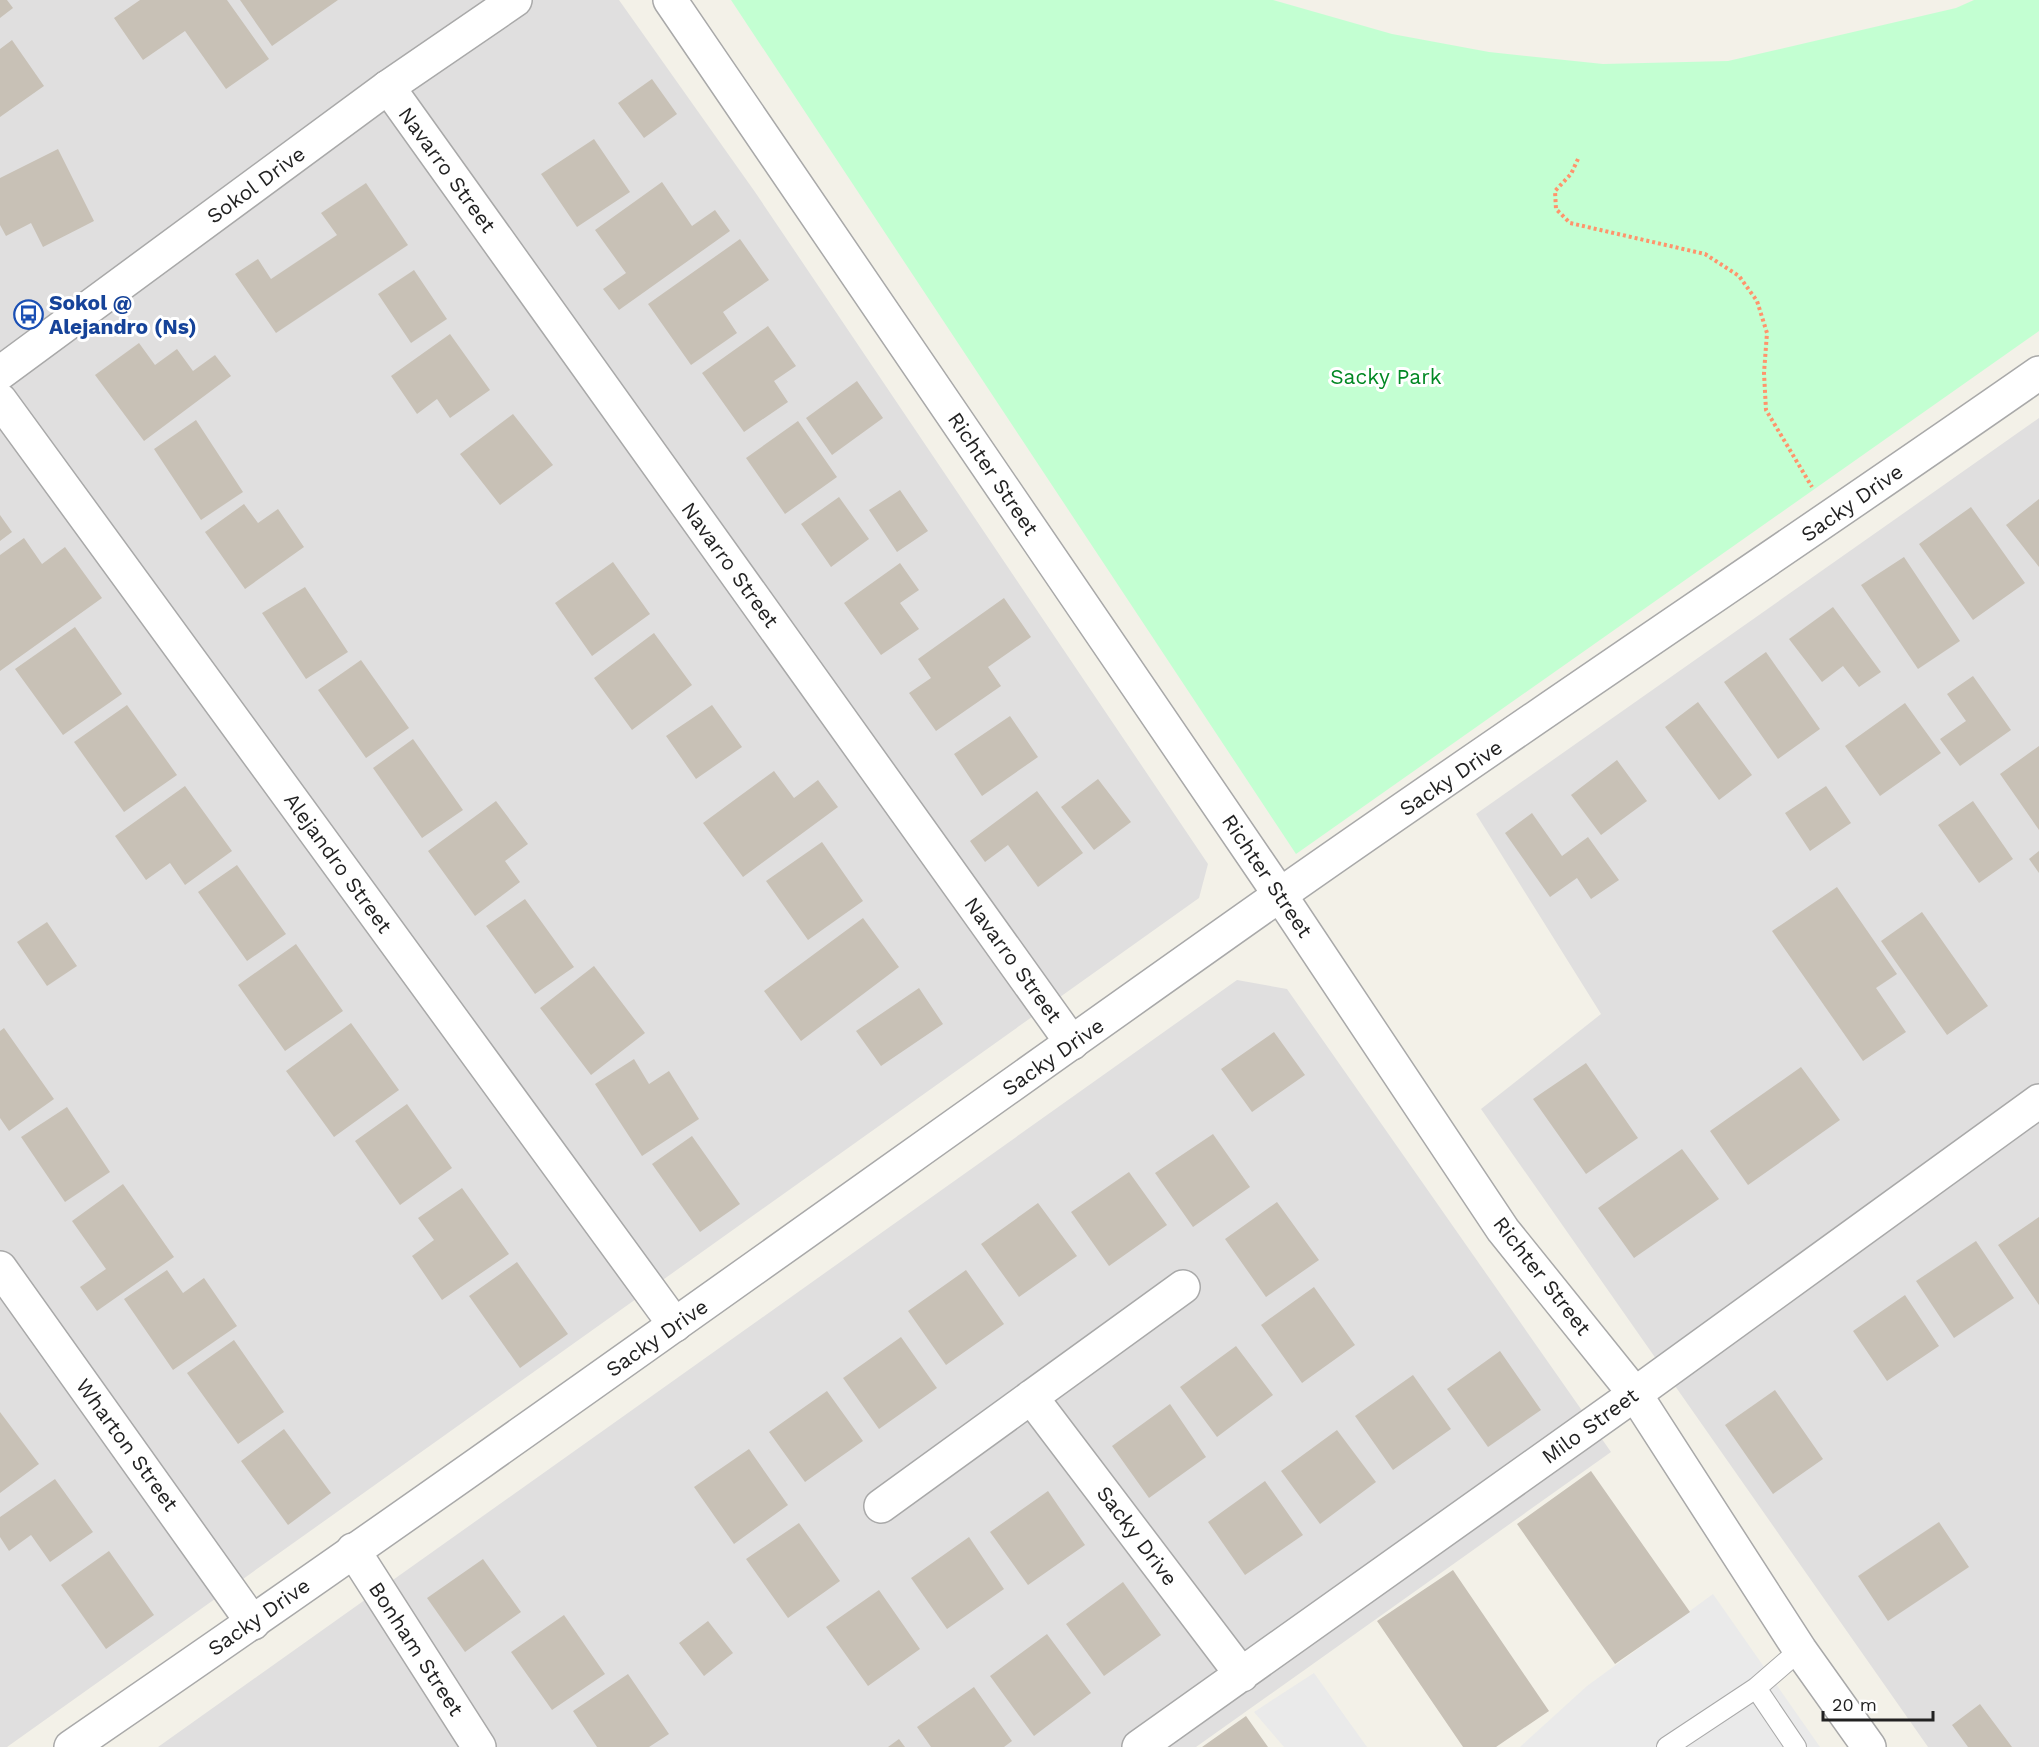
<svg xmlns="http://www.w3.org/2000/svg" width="2039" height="1747" font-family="'Work Sans',sans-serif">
<rect width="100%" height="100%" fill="#f3f1e8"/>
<path fill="#e0dfdf" d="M0,0H619L755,192L1208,864L1199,898L7,1747H0Z
M2039,418V1747H1928L1481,1109L1601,1014L1476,814Z
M1237,980L1287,989L1611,1452L1196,1747H158Z"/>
<path fill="#c3ffd2" d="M731,0H1273L1392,34L1489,52L1603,64L1728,61L1956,8L1974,0H2039V331L1296,854Z"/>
<path fill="#eaeaea" d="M1713,1594L1820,1747H1520L1587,1686Z
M1314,1673L1367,1747H1284L1254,1712Z"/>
<path fill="#c8c1b6" d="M0,0H7L13,8L0,18Z
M140,0H227L269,59L226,89L185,31L143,60L114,18Z
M240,0H338L272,46Z
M12,40L44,86L0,117V49Z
M652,79L677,114L644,138L618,103Z
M594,139L630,192L577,227L541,174Z
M58,149L94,221L43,247L31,223L6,236L0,225V178Z
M662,182L692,226L715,210L730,231L619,310L603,289L626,273L595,230Z
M366,183L408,245L276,333L235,274L258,259L271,279L337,235L321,213Z
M740,239L769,280L723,312L737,333L691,365L648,304Z
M414,270L447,319L411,343L378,294Z
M768,326L796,366L774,381L788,402L744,432L702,373Z
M450,334L490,390L450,418L437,399L417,414L391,376Z
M139,343L155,365L177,349L193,371L215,355L231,376L144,441L95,375Z
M857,381L883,418L832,455L806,418Z
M513,414L553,465L500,505L460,454Z
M196,420L243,492L201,520L154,449Z
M798,421L837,477L785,514L746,458Z
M900,490L928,531L897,552L869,510Z
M839,497L869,539L831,567L801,524Z
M2039,499V567L2006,525Z
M244,504L258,523L278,509L304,547L245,589L205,532Z
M1971,507L2025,583L1973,620L1919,544Z
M0,515L12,532L0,541Z
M24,538L42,564L65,547L102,598L0,671V555Z
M1904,557L1960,641L1918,669L1861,585Z
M613,562L650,614L592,656L555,603Z
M900,563L919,590L900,603L919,629L881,655L844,603Z
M305,587L348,652L306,679L262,613Z
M1004,598L1031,637L988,667L1001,686L936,731L909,693L931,678L918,659Z
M1833,607L1881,672L1859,687L1843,666L1822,682L1789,639Z
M75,627L122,694L63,735L15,669Z
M654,633L692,685L632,730L594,678Z
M1766,652L1820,729L1778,759L1724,682Z
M361,660L409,728L366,758L318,690Z
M1973,676L2011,730L1960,766L1940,739L1966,721L1947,694Z
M1698,702L1752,775L1719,800L1665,727Z
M1905,703L1941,753L1880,796L1845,746Z
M127,705L177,775L124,812L74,742Z
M712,705L742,747L696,779L666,736Z
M1010,716L1038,757L982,796L954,754Z
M413,739L463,810L422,838L373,768Z
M2039,746V830L2000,774Z
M1617,760L1647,801L1601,835L1571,795Z
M774,771L794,798L818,780L838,807L743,877L703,823Z
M1098,779L1131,822L1094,850L1061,807Z
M185,786L232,851L185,885L170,863L146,880L115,836Z
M1826,786L1851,823L1810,851L1785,813Z
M1037,791L1083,853L1038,887L1008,845L985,862L970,841Z
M496,801L528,844L505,861L520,882L475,916L428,851Z
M1973,801L2013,859L1979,883L1938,825Z
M1532,813L1562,856L1588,837L1619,880L1591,899L1577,878L1550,897L1505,833Z
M822,842L863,901L808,940L766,881Z
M2039,851V873L2029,859Z
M237,865L286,934L247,961L198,892Z
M1837,887L1897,974L1876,988L1906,1032L1863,1061L1772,931Z
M525,899L574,967L535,994L486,926Z
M1922,912L1988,1006L1947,1035L1881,941Z
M863,918L899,967L801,1041L764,991Z
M47,922L77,966L47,986L17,942Z
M296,944L343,1011L285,1051L238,985Z
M594,966L645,1033L591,1075L540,1008Z
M919,988L943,1024L881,1066L856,1031Z
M351,1023L399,1090L334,1137L286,1071Z
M4,1028L54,1099L9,1131L0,1118V1031Z
M1274,1032L1305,1075L1252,1112L1221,1069Z
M634,1059L649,1084L669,1071L699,1119L642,1156L595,1084Z
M1586,1063L1638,1138L1586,1174L1533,1099Z
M1801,1067L1840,1120L1748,1185L1710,1131Z
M407,1104L452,1168L400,1205L355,1141Z
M67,1107L110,1172L65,1202L21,1137Z
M1213,1134L1250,1187L1193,1227L1155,1173Z
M692,1136L740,1204L700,1232L652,1164Z
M1682,1149L1719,1199L1634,1258L1598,1208Z
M1129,1172L1167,1225L1109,1266L1071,1212Z
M123,1184L174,1257L97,1311L80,1287L106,1269L72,1221Z
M462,1188L509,1254L442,1300L412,1256L434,1240L418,1218Z
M1277,1202L1319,1260L1266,1297L1225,1239Z
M1038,1203L1077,1256L1019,1297L981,1244Z
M2039,1217V1305L1998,1245Z
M1976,1241L2014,1298L1954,1338L1916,1281Z
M517,1262L568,1334L520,1368L469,1296Z
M167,1270L183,1293L204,1278L237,1326L173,1370L124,1299Z
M966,1270L1004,1324L946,1365L908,1311Z
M1314,1287L1355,1345L1302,1383L1261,1325Z
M1905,1295L1939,1346L1887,1381L1853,1331Z
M901,1337L937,1388L879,1429L843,1378Z
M234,1340L284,1412L238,1444L187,1373Z
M1236,1346L1273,1395L1217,1437L1180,1387Z
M1500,1351L1541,1410L1488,1447L1447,1389Z
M1413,1375L1451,1429L1393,1470L1355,1416Z
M1775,1390L1823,1459L1773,1494L1725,1425Z
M827,1391L863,1441L805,1482L769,1432Z
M1170,1404L1206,1457L1149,1498L1112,1446Z
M0,1412L39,1464L0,1493Z
M284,1429L331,1493L288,1525L241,1461Z
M1337,1430L1376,1482L1320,1524L1281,1471Z
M749,1449L788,1505L734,1544L694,1487Z
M1591,1471L1690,1612L1615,1664L1517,1524Z
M55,1479L93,1532L50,1562L31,1535L9,1551L0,1537V1517Z
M1265,1481L1303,1535L1245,1575L1208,1522Z
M1048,1491L1085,1545L1028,1585L990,1532Z
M1939,1522L1969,1567L1888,1621L1858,1576Z
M799,1523L840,1581L788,1618L746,1559Z
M969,1537L1004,1589L947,1629L911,1578Z
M109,1551L154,1615L106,1649L61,1585Z
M483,1559L521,1612L465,1652L427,1598Z
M1453,1570L1549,1711L1496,1747H1463L1377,1621Z
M1123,1582L1161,1635L1104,1676L1066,1624Z
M879,1590L920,1649L868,1686L826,1627Z
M564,1615L605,1674L552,1710L511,1652Z
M708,1621L733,1653L704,1676L679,1643Z
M1047,1634L1091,1693L1034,1736L990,1676Z
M628,1674L669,1734L649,1747H597L573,1711Z
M974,1687L1012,1741L1004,1747H931L917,1727Z
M1980,1704L2012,1747H1968L1952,1725Z
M1246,1716L1268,1747H1202Z
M899,1739L905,1747H888Z"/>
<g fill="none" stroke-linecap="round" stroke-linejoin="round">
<defs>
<path id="service" d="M1756,1688L1796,1747
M1667,1747L1756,1688L1800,1650"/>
<path id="minor" d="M388,87L1072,1043
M0,400L675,1325
M0,1268L253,1623
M1031,1397L1242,1675
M881,1506L1183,1287
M353,1550L479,1747
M1139,1747L1635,1394L2039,1101"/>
<path id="tertiary" d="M670,0L1280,895L1503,1230L1635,1394L1800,1650L1869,1747
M0,373L388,87L515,0
M71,1747C476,1470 873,1182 1274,899C1527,721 1785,550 2039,373"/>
</defs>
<use href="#service" stroke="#a9a9a9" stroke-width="22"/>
<use href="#minor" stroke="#a9a9a9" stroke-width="36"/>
<use href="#tertiary" stroke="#a9a9a9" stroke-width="36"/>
<path stroke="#ff946c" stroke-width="4" stroke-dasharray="3 3" stroke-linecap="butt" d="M1578,159L1571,174L1555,191L1556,209L1570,223L1705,254L1739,276L1757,301L1767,333L1764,373L1766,410L1812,487"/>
<use href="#service" stroke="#fff" stroke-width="20"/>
<use href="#minor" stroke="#fff" stroke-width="33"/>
<use href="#tertiary" stroke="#fff" stroke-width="33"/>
</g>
<defs>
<symbol id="bus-ring" viewBox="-11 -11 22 22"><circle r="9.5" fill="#fff" stroke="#1a4fb4" stroke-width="1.5"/><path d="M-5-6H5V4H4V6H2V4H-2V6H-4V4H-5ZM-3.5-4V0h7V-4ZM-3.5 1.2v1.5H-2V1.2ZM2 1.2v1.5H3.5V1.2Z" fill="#1a4fb4"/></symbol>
</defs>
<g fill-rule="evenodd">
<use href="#bus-ring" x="12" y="298" width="33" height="33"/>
</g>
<g text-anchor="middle" stroke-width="6" stroke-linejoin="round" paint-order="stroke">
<g font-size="21" fill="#222" stroke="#fff">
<text transform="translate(447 170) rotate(54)" y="7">Navarro Street</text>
<text transform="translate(256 185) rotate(-36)" y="7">Sokol Drive</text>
<text transform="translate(993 474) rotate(56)" y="7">Richter Street</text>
<text transform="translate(1852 503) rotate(-35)" y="7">Sacky Drive</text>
<text transform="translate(730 565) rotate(54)" y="7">Navarro Street</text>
<text transform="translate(1451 778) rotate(-34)" y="7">Sacky Drive</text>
<text transform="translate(338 863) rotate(54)" y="7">Alejandro Street</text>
<text transform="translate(1267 876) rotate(56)" y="7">Richter Street</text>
<text transform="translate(1013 960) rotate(54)" y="7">Navarro Street</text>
<text transform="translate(1053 1057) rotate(-35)" y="7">Sacky Drive</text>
<text transform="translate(1542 1276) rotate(52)" y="7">Richter Street</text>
<text transform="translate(657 1338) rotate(-35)" y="7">Sacky Drive</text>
<text transform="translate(1590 1426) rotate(-36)" y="7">Milo Street</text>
<text transform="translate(127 1445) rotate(54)" y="7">Wharton Street</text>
<text transform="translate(1137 1536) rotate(53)" y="7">Sacky Drive</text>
<text transform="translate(259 1617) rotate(-35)" y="7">Sacky Drive</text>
<text transform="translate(416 1649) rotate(57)" y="7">Bonham Street</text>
</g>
<g font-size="21" font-weight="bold" fill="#164399" stroke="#fff" text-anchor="start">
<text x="49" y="310">Sokol @<tspan x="49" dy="24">Alejandro (Ns)</tspan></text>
</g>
<g font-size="21" fill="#028824" stroke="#fff">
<text x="1386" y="384">Sacky Park</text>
</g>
</g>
<path d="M1823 1711v9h110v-9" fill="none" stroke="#222222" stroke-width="3"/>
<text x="1832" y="1711" font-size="18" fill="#222222" stroke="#ffffff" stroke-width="4.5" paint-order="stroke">20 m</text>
</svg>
